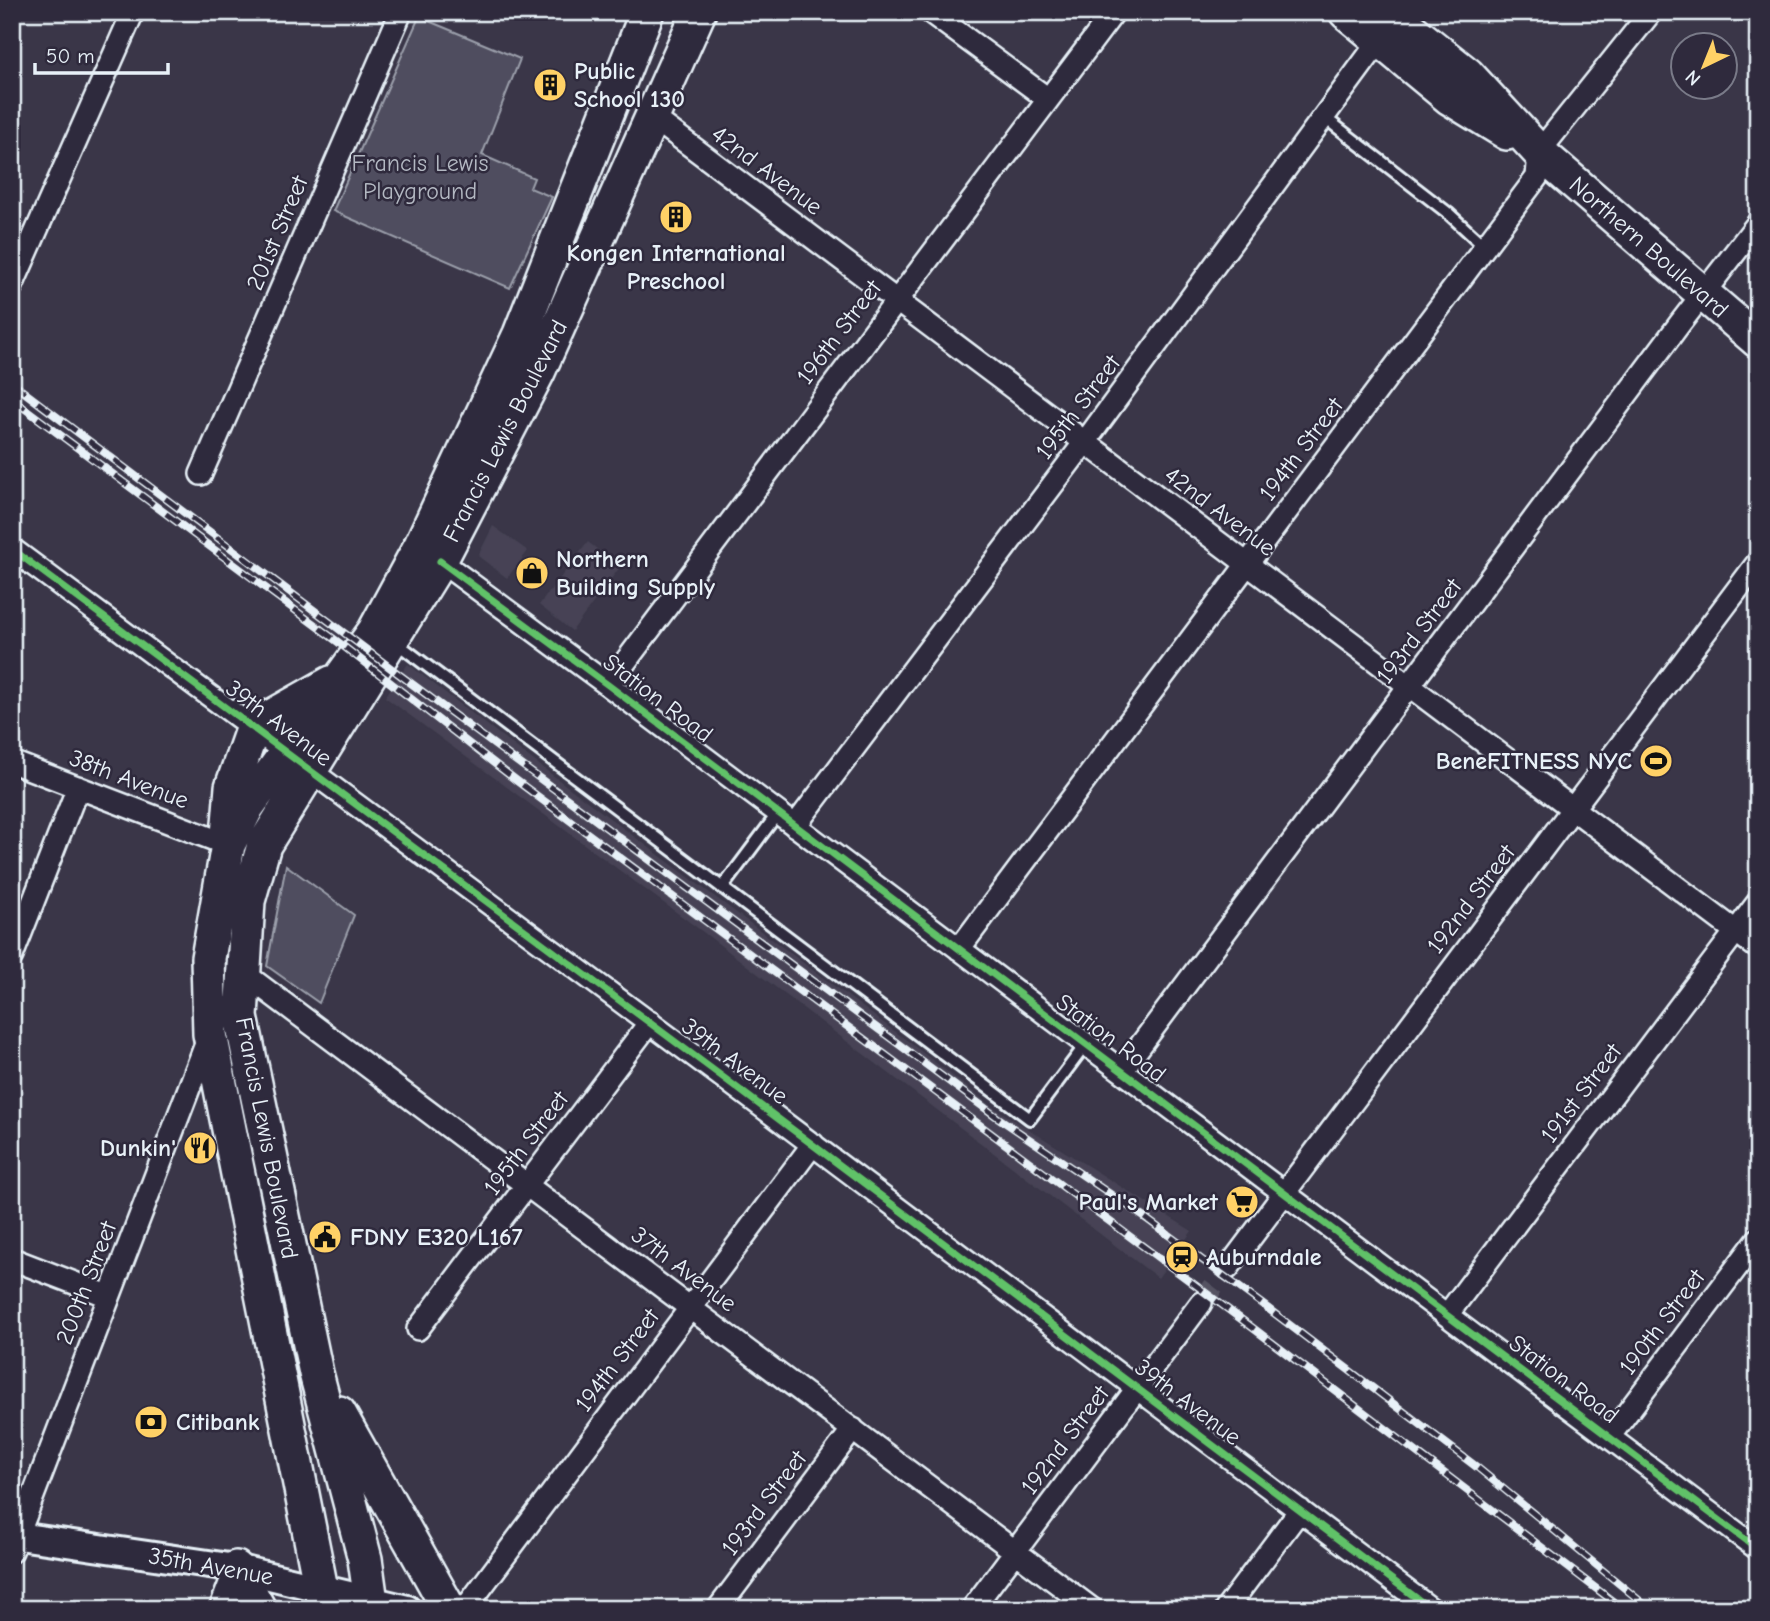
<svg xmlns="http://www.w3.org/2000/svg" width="1770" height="1621" font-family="'Comic Neue',sans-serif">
<rect width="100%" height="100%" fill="#3a3648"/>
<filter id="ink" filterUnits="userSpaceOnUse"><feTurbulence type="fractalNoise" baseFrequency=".0143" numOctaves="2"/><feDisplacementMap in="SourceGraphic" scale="14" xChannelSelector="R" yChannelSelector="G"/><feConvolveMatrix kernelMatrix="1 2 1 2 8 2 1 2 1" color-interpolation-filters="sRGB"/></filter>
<g filter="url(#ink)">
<path fill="#464354" d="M493,526L528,551L507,578L478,556Z
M588,542L620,567L572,631L539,605Z
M408,664L560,781L909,1042L990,1105L1192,1231L1158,1278L703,932L385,697Z"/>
<path fill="#504e5f" stroke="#9ca0ac" stroke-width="2" d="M419,17L520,59L482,155L534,178L530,188L552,197L510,288L333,211Z
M286,865L354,915L319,1003L267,966Z"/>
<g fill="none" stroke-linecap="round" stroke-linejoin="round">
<path stroke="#545262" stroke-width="21" stroke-dasharray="21 10" stroke-linecap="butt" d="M1201,1303L1228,1268"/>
<defs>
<path id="service" d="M1324,117L1448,213L1485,247
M394,641L1030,1119L1086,1044
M722,888L778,813"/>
<path id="minor" d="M930,12L1048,99
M651,116L1758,948
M12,286L133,12
M201,474L401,12
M12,549L724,1078L1431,1609
M440,561L608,685L1758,1549
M608,685L1114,12
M12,762L228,845
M795,826L1085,442L1380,40L1384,29
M959,949L1537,177L1539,152L1651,12
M12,956L78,787
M242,972L1092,1609
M1122,1070L1681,322L1758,223
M12,1259L108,1296
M1228,1268L1758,562
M1447,1315L1758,902
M418,1329L650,1022
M1609,1437L1758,1239
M12,1551L209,1036
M220,1609L236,1568
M465,1609L813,1144
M718,1609L853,1429
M972,1609L1201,1303
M1226,1609L1300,1510"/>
<path id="tertiary" d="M12,1535L236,1568L407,1609"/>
<path id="primary" d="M1346,12L1450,98L1507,133
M1389,12L1467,74L1539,152L1758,341
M228,835L232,787L253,727L331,683
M339,1413L449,1609
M236,1568L259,1609
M325,1609L210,1034L208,958L228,845L247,807L374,632L421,545L520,334L647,12
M372,1609L365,1559L316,1373L241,1017L248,901L264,845L440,561L538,372L699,12"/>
</defs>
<use href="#service" stroke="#e8f1f8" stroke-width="16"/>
<use href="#minor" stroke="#e8f1f8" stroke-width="26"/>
<use href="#tertiary" stroke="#e8f1f8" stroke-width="32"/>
<use href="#primary" stroke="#e8f1f8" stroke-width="38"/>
<use href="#service" stroke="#2f2a3d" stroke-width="10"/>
<use href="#minor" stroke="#2f2a3d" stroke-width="21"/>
<use href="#tertiary" stroke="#2f2a3d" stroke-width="26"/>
<use href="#primary" stroke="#2f2a3d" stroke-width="33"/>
<defs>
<path id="rail" d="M12,383L400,675L997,1117L1144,1217L1266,1307L1478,1468L1650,1609
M12,399L338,642L517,781L1249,1325L1623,1609"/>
</defs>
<use href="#rail" stroke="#e8f1f8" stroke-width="8"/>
<use href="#rail" stroke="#2f2a3d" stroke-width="5" stroke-dasharray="16" stroke-linecap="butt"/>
<defs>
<path id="cycleway" d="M12,549L724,1078L1431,1609
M440,561L608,685L1758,1549"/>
</defs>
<use href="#cycleway" stroke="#2f2a3d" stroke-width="11"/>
<use href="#cycleway" stroke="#61c268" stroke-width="7"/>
</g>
</g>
<defs>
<symbol id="building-disc" viewBox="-11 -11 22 22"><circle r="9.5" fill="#ffd166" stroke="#2f2a3d"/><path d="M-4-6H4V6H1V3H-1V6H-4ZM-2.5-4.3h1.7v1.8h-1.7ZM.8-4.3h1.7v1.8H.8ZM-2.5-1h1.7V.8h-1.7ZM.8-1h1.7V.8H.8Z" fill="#111"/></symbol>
<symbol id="shop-disc" viewBox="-11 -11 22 22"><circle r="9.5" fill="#ffd166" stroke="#2f2a3d"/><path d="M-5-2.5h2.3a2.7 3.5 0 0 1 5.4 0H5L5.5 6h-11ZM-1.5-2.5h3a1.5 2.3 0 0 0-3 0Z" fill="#111"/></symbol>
<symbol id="stadium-disc" viewBox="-11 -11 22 22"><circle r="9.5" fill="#ffd166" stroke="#2f2a3d"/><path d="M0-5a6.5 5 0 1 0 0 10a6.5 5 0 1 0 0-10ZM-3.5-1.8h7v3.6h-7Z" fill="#111"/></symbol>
<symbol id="restaurant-disc" viewBox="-11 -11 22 22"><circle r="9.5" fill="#ffd166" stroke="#2f2a3d"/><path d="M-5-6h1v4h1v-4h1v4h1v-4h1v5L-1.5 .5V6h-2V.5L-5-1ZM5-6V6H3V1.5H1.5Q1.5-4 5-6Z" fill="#111"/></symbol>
<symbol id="supermarket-disc" viewBox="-11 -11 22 22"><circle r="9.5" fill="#ffd166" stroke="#2f2a3d"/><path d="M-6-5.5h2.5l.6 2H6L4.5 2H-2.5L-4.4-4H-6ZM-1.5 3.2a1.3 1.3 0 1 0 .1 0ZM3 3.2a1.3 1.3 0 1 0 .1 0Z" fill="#111"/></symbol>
<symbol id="civic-disc" viewBox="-11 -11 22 22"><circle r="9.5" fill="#ffd166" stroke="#2f2a3d"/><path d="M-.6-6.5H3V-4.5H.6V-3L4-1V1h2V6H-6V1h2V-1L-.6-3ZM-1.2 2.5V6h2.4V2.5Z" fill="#111"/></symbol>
<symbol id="station-disc" viewBox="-11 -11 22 22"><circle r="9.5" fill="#ffd166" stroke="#2f2a3d"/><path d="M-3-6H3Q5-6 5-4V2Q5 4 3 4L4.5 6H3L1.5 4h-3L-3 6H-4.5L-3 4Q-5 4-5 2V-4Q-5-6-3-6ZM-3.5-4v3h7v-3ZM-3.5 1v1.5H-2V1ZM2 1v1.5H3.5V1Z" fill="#111"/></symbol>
<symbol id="bank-disc" viewBox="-11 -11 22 22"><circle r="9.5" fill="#ffd166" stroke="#2f2a3d"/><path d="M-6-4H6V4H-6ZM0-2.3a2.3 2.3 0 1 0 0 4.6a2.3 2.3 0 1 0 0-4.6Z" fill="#111"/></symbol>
</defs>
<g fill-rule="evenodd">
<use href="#building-disc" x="531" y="66" width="38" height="38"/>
<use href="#building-disc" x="657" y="198" width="38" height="38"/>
<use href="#shop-disc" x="513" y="554" width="38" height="38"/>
<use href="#stadium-disc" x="1637" y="742" width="38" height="38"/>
<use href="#restaurant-disc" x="181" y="1129" width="38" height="38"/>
<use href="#supermarket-disc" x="1223" y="1183" width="38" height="38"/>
<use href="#civic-disc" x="306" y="1218" width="38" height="38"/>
<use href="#station-disc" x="1163" y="1238" width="38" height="38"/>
<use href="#bank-disc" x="132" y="1403" width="38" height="38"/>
</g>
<g text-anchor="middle" stroke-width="5" stroke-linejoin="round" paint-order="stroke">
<g font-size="24" font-weight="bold" fill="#e8f1f8" stroke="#2f2a3d" text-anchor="start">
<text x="574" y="79">Public<tspan x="574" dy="28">School 130</tspan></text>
<text x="676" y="261" text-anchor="middle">Kongen International<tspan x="676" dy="28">Preschool</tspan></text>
<text x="556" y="567">Northern<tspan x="556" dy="28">Building Supply</tspan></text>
<text x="1632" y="769" text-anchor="end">BeneFITNESS NYC</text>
<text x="176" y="1156" text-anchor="end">Dunkin'</text>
<text x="1218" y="1210" text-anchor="end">Paul's Market</text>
<text x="350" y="1245">FDNY E320 L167</text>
<text x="1206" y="1265">Auburndale</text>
<text x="176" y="1430">Citibank</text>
</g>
<g font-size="24" fill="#b3b8c2" stroke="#2f2a3d">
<text x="420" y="171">Francis Lewis<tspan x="420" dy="28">Playground</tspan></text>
</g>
<g font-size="24" fill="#e8f1f8" stroke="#2f2a3d">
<text transform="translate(767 170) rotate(37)" y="8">42nd Avenue</text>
<text transform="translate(277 233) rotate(-67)" y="8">201st Street</text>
<text transform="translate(1649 247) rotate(41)" y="8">Northern Boulevard</text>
<text transform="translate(839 332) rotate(-53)" y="8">196th Street</text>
<text transform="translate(1078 407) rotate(-53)" y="8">195th Street</text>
<text transform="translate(505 431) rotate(-63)" y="8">Francis Lewis Boulevard</text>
<text transform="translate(1301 449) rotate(-53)" y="8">194th Street</text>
<text transform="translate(1220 511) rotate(37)" y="8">42nd Avenue</text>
<text transform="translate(1419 631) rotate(-53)" y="8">193rd Street</text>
<text transform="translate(658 698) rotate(37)" y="8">Station Road</text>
<text transform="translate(279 723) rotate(37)" y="8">39th Avenue</text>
<text transform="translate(129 779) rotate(21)" y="8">38th Avenue</text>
<text transform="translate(1471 899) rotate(-53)" y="8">192nd Street</text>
<text transform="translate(1111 1038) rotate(37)" y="8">Station Road</text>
<text transform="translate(735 1061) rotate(37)" y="8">39th Avenue</text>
<text transform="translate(1581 1093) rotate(-53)" y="8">191st Street</text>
<text transform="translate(267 1138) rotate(79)" y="8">Francis Lewis Boulevard</text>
<text transform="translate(526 1143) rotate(-53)" y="8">195th Street</text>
<text transform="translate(684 1269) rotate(37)" y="8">37th Avenue</text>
<text transform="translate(86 1283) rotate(-69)" y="8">200th Street</text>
<text transform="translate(1662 1322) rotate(-53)" y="8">190th Street</text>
<text transform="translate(617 1360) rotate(-53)" y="8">194th Street</text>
<text transform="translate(1564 1379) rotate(37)" y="8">Station Road</text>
<text transform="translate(1188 1402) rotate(37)" y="8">39th Avenue</text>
<text transform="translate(1065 1440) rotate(-53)" y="8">192nd Street</text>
<text transform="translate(764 1503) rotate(-53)" y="8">193rd Street</text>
<text transform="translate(211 1566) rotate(10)" y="8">35th Avenue</text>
</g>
</g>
<rect width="1770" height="1621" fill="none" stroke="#2f2a3d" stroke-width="42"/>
<rect x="21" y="21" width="1728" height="1579" fill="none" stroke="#e8f1f8" stroke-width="2.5" filter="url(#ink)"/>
<g transform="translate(1704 66) rotate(223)"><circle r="33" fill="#2f2a3d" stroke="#797a88" stroke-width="2"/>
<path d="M0-5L12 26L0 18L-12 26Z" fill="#ffd166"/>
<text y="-10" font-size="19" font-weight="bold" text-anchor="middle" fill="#e8f1f8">N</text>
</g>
<path d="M35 63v10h133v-10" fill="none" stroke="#e8f1f8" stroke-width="3.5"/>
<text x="46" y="63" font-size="21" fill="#e8f1f8" stroke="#2f2a3d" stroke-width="5" paint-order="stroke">50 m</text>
</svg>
